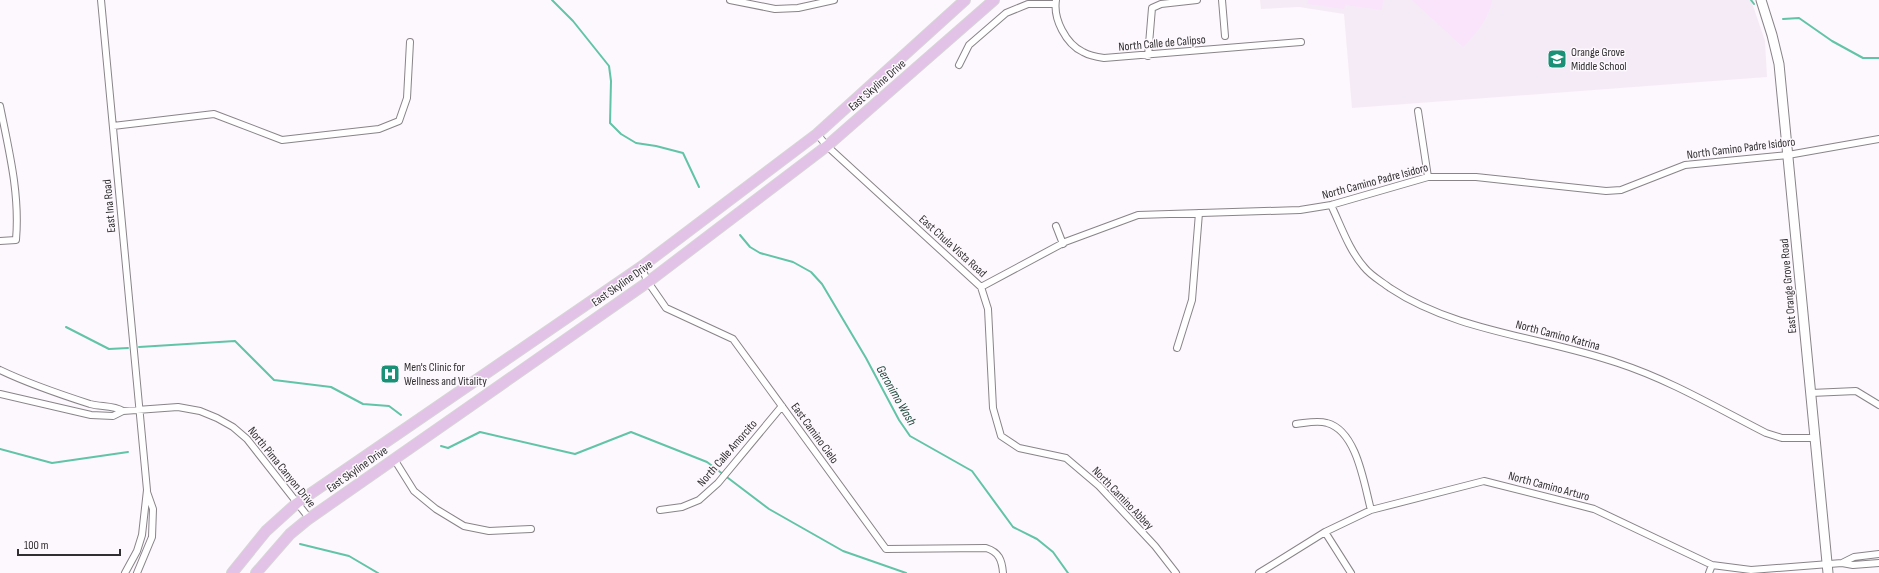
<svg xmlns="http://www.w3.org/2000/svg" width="1879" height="573" font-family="'Sofia Sans Condensed',sans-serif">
<rect width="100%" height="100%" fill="#fdf8fd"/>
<path fill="#f5ebf6" d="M1260,0H1751L1765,41L1767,77L1352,108L1344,14L1299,7L1261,9Z"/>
<path fill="#fae4fb" d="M1308,0H1383L1382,10L1345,5L1344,9L1307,4Z
M1412,0H1492C1489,19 1476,33 1463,47Z"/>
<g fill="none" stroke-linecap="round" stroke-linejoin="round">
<path stroke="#61c4a7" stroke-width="2" d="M552,0L573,21L609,66L611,81L610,123L621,134L636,143L656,146L683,153L699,187
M1751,0L1754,4
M1783,19L1799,18L1832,41L1863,58H1879
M740,235L750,247L760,253L793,262L811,272L822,284L866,358L899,420L910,436L972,471L1013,527L1037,539L1053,552L1068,573
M66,327L109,349L128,348
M139,347L235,341L274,380L331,387L363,404L389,406L401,415
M441,446L448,448L480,432L575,454L631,432L707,462L769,509L843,551L906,573
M0,449L52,463L128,452
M300,544L349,556L378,573"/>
<defs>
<path id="street" d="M101,0L147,490L142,535L137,551L125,573
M730,0L775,9L798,8L834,0
M1056,0C1053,19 1066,44 1083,52C1090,56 1097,57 1104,58L1301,42
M1222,0L1225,36
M1148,56L1152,8L1161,4L1197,0
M959,65L969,45L1006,13L1028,4H1055
M0,106C9,151 20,194 16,240L0,241
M1418,111L1428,177
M113,126L214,114L282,140L379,129L399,121L407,98L410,42
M817,134L827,146L981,287L988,309L993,408L1001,436L1019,448L1066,458L1099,486L1155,546L1176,573
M1331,205C1341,226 1349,250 1364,267C1371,276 1381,281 1390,288C1456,332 1543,337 1618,363C1670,380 1717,408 1766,433L1782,438H1815
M1056,226L1063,244
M641,267L648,282L666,308L733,339L886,549L986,548C999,552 1002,560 1003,573
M981,287L1065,242L1138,215L1300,210L1331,205L1428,177H1476L1606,191L1621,190L1685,165L1788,155L1879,139
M1177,348L1192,300L1199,213
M0,370C29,384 59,394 90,404C101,407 113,405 123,411
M1811,393L1856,391L1879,405
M0,394L91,415L113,416L123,411L178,407L200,411L217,418L233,427L247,439L309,518
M1296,424C1306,423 1317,420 1327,423C1357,431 1364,484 1371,510
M394,459L414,491L436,509L464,526L489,531L531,529
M660,510L682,507L699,500L718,483L782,406
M1325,532L1351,573
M1879,554L1854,557L1842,563L1853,565L1879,563
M137,573L152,537L153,509L147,492
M1259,573L1325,532L1371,510L1484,481L1594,509L1712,565L1751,570L1842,563
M1709,573L1712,565"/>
<path id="secondary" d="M1761,0L1772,35L1779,64L1828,573"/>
<path id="primary" d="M232,573L266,531L297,503L641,267L817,134L965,0
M256,573L290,534L307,520L648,282L827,146L994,0"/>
</defs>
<use href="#street" stroke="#888488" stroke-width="8"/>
<use href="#secondary" stroke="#888488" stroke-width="11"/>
<use href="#primary" stroke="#d6d5d6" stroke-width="12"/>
<use href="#street" stroke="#fff" stroke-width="6"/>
<use href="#secondary" stroke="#fff" stroke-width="9"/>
<use href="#primary" stroke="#e3c2e7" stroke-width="10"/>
</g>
<defs>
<symbol id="school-square" viewBox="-11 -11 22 22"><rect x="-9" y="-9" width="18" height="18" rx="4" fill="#1a9176" stroke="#fdf8fd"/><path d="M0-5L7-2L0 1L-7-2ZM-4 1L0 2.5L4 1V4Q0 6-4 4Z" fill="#fff"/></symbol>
<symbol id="hospital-square" viewBox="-11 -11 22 22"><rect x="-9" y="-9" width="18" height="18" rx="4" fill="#1a9176" stroke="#fdf8fd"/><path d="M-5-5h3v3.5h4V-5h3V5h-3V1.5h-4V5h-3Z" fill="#fff"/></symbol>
</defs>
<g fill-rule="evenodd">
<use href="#school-square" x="1546" y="48" width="22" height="22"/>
<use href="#hospital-square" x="379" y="363" width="22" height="22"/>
</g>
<g text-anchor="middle" stroke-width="3" stroke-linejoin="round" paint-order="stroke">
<g font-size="12" fill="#312f31" stroke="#fdf8fd">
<text transform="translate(1162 43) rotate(-5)" y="4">North Calle de Calipso</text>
<text transform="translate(877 85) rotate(-41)" y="4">East Skyline Drive</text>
<text transform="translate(1741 148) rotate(-7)" y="4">North Camino Padre Isidoro</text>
<text transform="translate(1375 181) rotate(-15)" y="4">North Camino Padre Isidoro</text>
<text transform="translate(109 206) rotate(-95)" y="4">East Ina Road</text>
<text transform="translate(953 246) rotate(42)" y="4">East Chula Vista Road</text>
<text transform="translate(622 283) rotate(-35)" y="4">East Skyline Drive</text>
<text transform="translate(1788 286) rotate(-95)" y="4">East Orange Grove Road</text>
<text transform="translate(1558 335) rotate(15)" y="4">North Camino Katrina</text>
<text transform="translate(815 433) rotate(54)" y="4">East Camino Cielo</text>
<text transform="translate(727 453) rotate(-49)" y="4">North Calle Amorcito</text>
<text transform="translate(282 467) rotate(51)" y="4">North Pima Canyon Drive</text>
<text transform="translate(357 469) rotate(-35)" y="4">East Skyline Drive</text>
<text transform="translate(1549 486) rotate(15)" y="4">North Camino Arturo</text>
<text transform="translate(1123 498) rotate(46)" y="4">North Camino Abbey</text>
</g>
<g font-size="12" fill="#312f31" stroke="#fdf8fd" text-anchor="start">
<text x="1571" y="56">Orange Grove<tspan x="1571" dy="14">Middle School</tspan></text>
<text x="404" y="371">Men's Clinic for<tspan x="404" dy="14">Wellness and Vitality</tspan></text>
</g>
<g font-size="13" font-style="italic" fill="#1f4a3e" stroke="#fdf8fd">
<text transform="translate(897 395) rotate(60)" y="5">Geronimo Wash</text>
</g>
</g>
<path d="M18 549v6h102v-6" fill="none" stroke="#312f31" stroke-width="2"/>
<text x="24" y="549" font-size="12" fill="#312f31" stroke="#fdf8fd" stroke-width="3" paint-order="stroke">100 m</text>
</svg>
